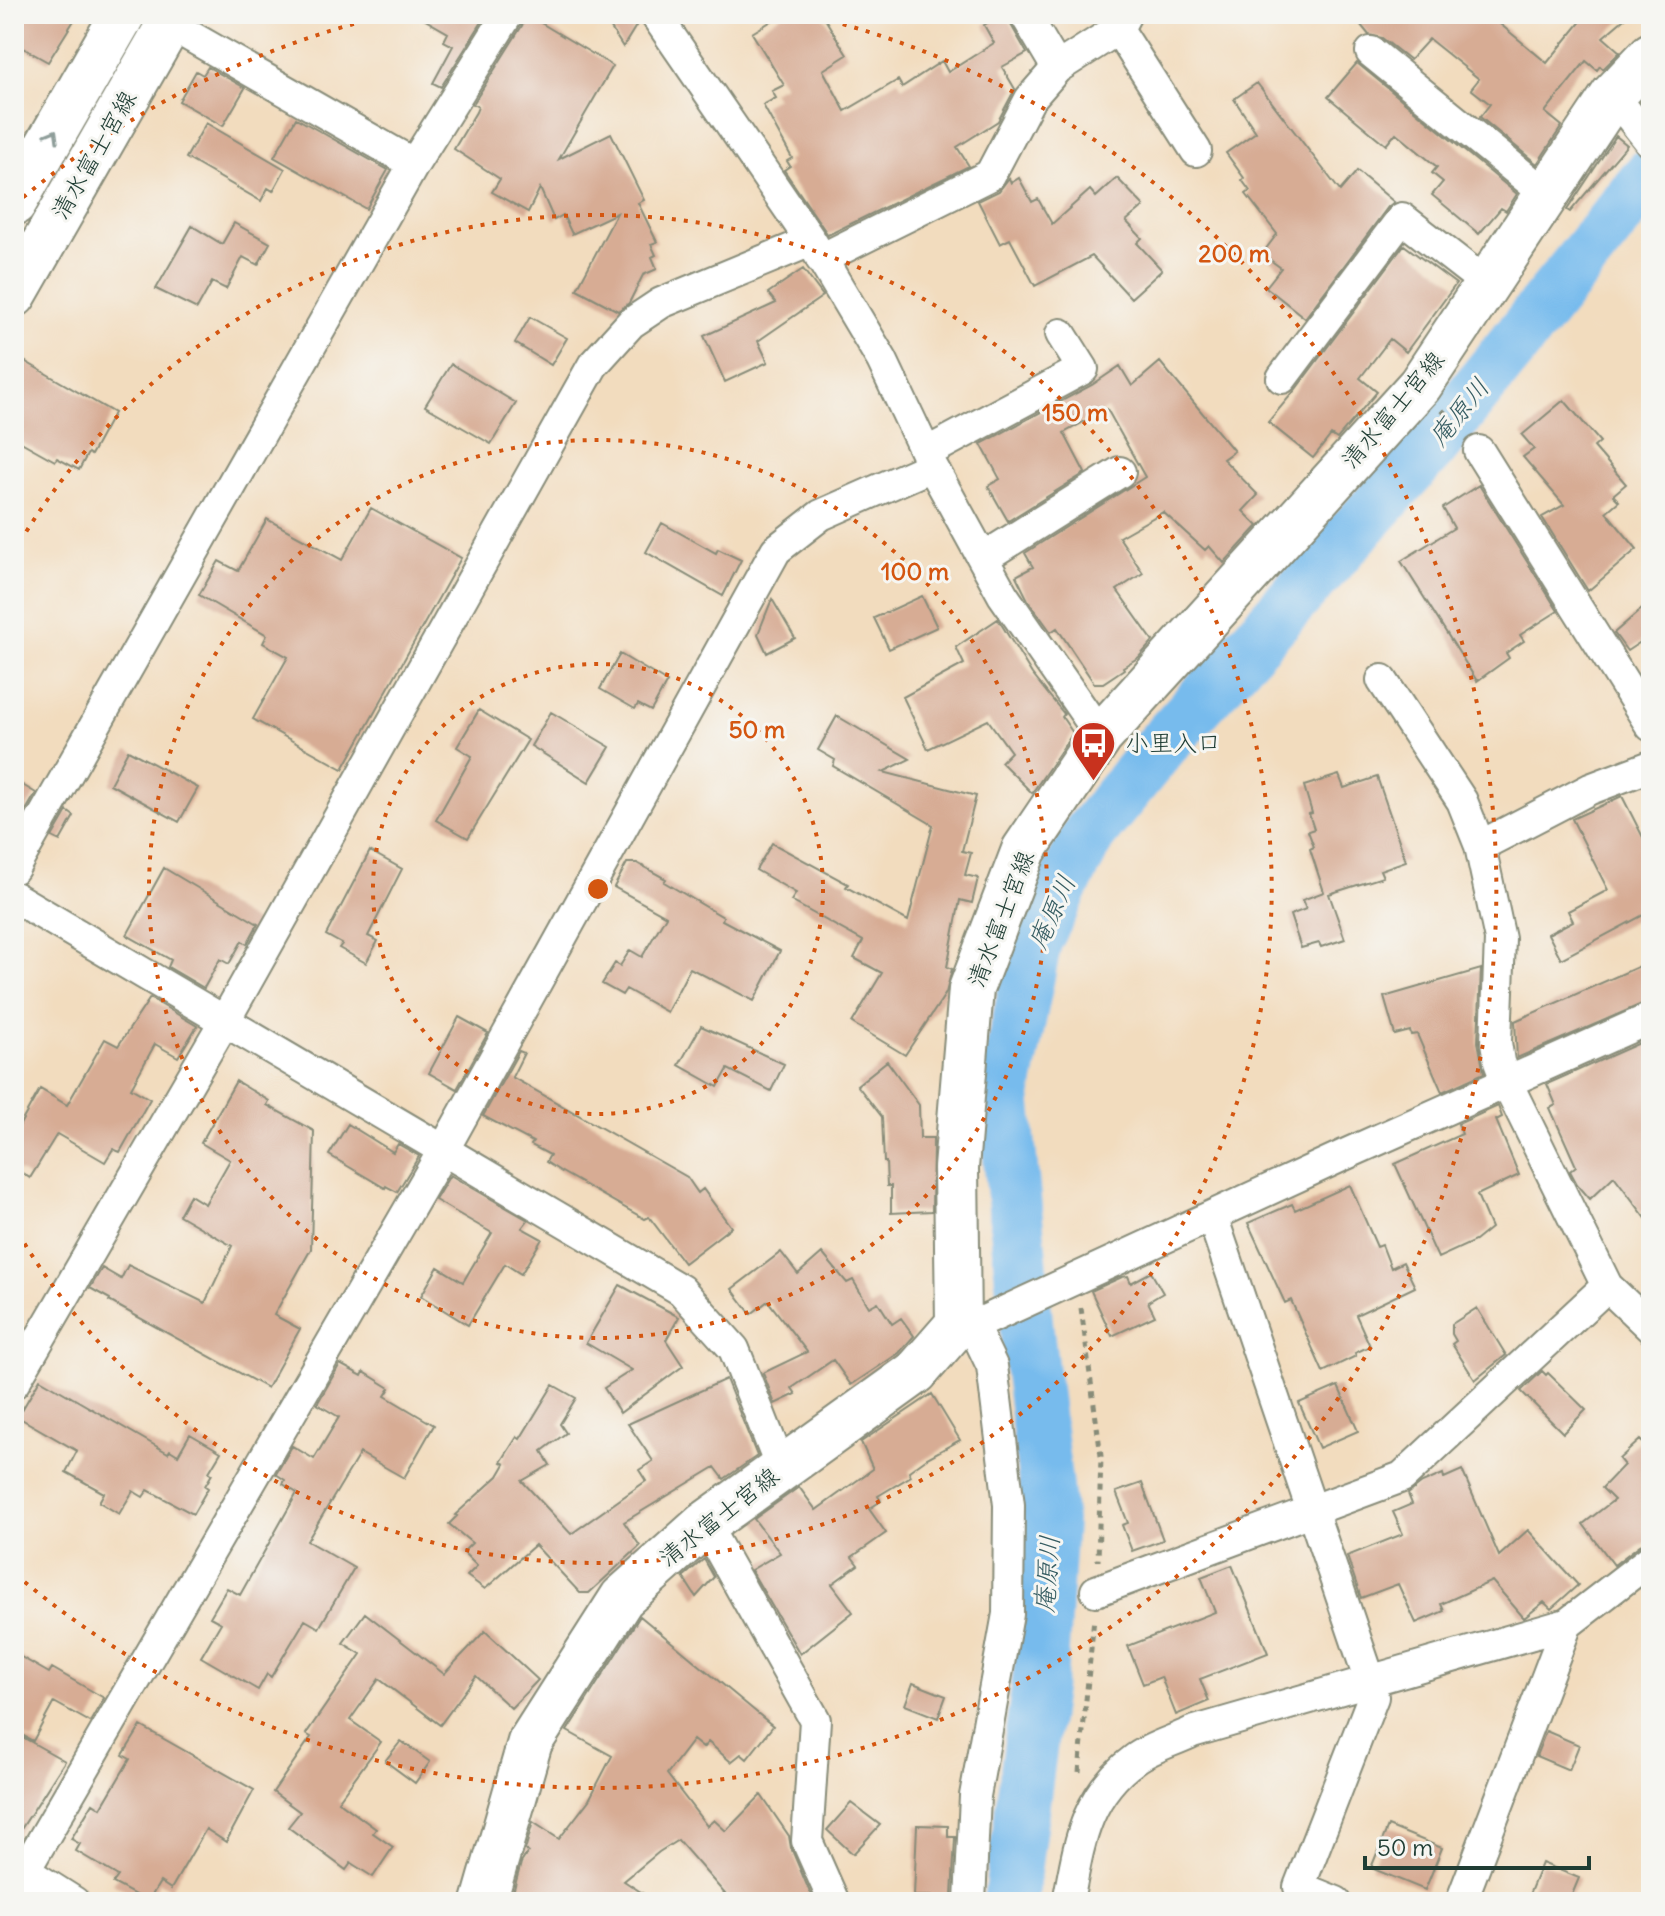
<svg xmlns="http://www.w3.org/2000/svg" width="1665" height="1916" font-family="Delius,'Klee One',sans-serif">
<rect width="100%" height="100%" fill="#f6f6f2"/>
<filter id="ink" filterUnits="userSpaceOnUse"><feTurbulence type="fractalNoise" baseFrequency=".0125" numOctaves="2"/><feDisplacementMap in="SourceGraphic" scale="16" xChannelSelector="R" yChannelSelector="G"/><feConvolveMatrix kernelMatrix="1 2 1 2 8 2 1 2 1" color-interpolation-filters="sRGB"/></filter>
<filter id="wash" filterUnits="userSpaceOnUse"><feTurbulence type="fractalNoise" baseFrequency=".006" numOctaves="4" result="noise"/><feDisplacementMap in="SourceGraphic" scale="32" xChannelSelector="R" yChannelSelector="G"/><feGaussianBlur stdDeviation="1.8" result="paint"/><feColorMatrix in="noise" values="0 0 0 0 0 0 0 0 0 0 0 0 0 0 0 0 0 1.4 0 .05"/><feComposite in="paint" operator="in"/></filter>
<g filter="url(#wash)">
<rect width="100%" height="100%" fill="#f2dcbe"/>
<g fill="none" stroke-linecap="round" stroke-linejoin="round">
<path stroke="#77bbed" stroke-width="54" d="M1010,1902L1041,1666L1050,1521L1027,1331L1004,1095L1035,941L1089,834L1165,741L1430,448L1651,174"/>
</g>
<g id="blocks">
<path fill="#d7ac94" d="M14,14H78L48,62L14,43Z
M415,14H487L441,87L433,83L453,46L444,41L448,33Z
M526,14H547L541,23L613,66L559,159L611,133L644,200L638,203L657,242L651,244L656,255L652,257L657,269L643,275L629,303L618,311L577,289L617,213L572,234L563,215L554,220L540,188L528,212L492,192L500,179L454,149L476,112L478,107L473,104L523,24Z
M602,14H637L639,21L623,47Z
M783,14H822L847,55L823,70L845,111L898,80L902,87L942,61L948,72L994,43L984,25L1003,14H1007L1010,23L1027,53L1002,67L1015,89L998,121L957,147L969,166L828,235L784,170L790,166L787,161L792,158L763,105L776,98L772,91L784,85L752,33Z
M1352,14H1488L1547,63L1587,14H1630L1603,37L1620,52L1603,69L1600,66L1597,70L1586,61L1545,112L1562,126L1537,164L1480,117L1490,104L1471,89L1479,79L1429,39L1410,60L1382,38L1369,35Z
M1357,63L1517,194L1506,211L1501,208L1479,234L1432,195L1443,182L1432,173L1437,167L1396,133L1386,145L1328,97Z
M208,67L245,88L223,126L179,101L196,71L203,75Z
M1257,83L1340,191L1357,171L1394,202L1388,207L1305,318L1266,287L1281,268L1262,254L1277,234L1246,194L1250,191L1242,180L1244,178L1226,153L1256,132L1234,99Z
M296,118L388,170L366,209L274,157Z
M206,123L285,169L273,191L268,188L261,201L186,158Z
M1616,136L1627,145L1570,212L1567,210Z
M1009,178L1011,183L1019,178L1032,202L1038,199L1052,224L1090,190L1096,197L1117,178L1144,206L1126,221L1142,238L1137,243L1162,270L1131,298L1092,256L1035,286L1010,239L1000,244L978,201L999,191Z
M234,223L270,243L258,265L243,257L226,289L212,282L197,309L156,289L192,226L222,244Z
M1404,245L1456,284L1406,352L1390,339L1360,378L1377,392L1337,439L1331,435L1313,458L1268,422L1296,389Z
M803,269L823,296L758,341L768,362L725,382L704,336L776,303L768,293Z
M530,317L567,338L551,365L515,343Z
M14,355L114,413L91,455L88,453L79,470L57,458L55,461L14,438Z
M1160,362L1234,451L1223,459L1258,495L1243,511L1258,526L1224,563L1209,546L1205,550L1163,512L1119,537L1143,573L1117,590L1153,641L1139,657L1123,667L1124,669L1103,683H1094L1057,628L1051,632L1028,600L1016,576L1033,567L1025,553L1145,477L1107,409L1064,433L1085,473L1008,521L988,486L1000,479L981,444L1092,385L1120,366L1132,386Z
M451,364L516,403L491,444L425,406Z
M1564,400L1600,442L1594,447L1626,484L1613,495L1619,501L1606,512L1637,549L1588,591L1542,517L1564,505L1523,457L1534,449L1522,435Z
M1479,485L1558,611L1520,635L1524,641L1506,653L1509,658L1477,681L1401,561L1454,528L1443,508Z
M371,508L461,558L343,769L253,719L288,657L263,643L267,635L199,595L219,561L238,571L267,519L342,560Z
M662,523L716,553L718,549L741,560L723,596L646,552Z
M922,596L937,627L889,649L874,618Z
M772,599L795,638L767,653L758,634Z
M1651,601V635L1627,651L1614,633Z
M998,619L1032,674L1064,714L1062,717L1073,733L1032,793L1001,762L1011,752L988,720L928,749L903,697L964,664L956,647Z
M620,654L667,682L651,711L638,704L635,709L600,689Z
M479,710L528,740L468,838L436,820L472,756L457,747Z
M551,712L610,747L589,782L531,746Z
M837,716L910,759L883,772L976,796L962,851L971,853L965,875L978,878L972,903L960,900L947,967L952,969L946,993L905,1055L852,1023L882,973L854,958L863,941L791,901L796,893L756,870L772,843L848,884L846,887L908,921L933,825L833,766L835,760L818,750Z
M128,750L198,788L179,822L110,784Z
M1339,775L1344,788L1377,777L1406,861L1380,870L1383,877L1329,894L1345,939L1321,947L1319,943L1301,948L1290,915L1306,909L1302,900L1324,892L1310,849L1314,847L1308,831L1314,829L1309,814L1312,813L1304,786Z
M14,780L36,793L21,819L14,815Z
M1622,796L1651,853V911L1561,959L1548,934L1573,921L1568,911L1608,890L1572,819Z
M67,811L74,816L60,841L52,837Z
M370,851L402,869L368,936L378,941L366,963L339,948L342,944L326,935Z
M627,863H637L666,879L664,882L723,917L722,920L780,951L754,1001L690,968L667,1012L626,989L622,995L602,984L615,963L620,966L630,950L642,957L666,916L614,887Z
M164,868L258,924L247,944L242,941L229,964L220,959L204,988L168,967L171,960L127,935Z
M1651,961V1000L1517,1058L1515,1021Z
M1481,969L1478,1042L1484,1073L1442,1092L1417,1034L1411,1035L1410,1031L1395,1035L1384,997Z
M150,998L197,1026L178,1057L155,1044L131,1088L150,1099L120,1152L113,1149L105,1162L57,1134L30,1178L14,1168V1135L40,1089L67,1105L105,1039L118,1046Z
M459,1017L488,1033L457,1089L429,1073Z
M701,1026L784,1064L771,1091L728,1069L718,1087L679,1065Z
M1651,1038V1225L1614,1176L1590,1199L1577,1184L1570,1171L1576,1166L1550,1108L1556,1105L1547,1084Z
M519,1051L524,1053L512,1077L687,1177L698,1193L703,1189L731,1227L684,1263L649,1217L645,1219L560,1171L546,1162L550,1155L531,1145L533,1142L483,1116Z
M887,1061L919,1105L920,1138H933L932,1211L891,1213V1186H887L886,1162H884L882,1117L857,1085Z
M236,1081L269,1101L267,1105L314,1131L311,1249L274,1315L300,1329L267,1388L109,1301L110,1299L90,1288L102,1268L121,1279L128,1265L205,1303L232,1246L179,1215L190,1195L205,1204L230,1160L201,1143Z
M1498,1106L1502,1117L1496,1120L1519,1175L1477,1195L1491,1228L1475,1241L1438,1258L1395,1164L1462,1134L1458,1124Z
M348,1124L393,1152L398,1144L419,1156L397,1192L386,1186L385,1188L329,1155Z
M450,1175L528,1220L522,1228L542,1239L521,1274L505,1264L468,1325L421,1296L438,1267L463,1282L492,1233L435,1200Z
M1350,1185L1377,1247L1382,1245L1391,1268L1403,1262L1415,1287L1356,1315L1370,1346L1355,1353L1356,1356L1323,1372L1291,1300L1285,1303L1248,1223L1292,1204L1295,1210Z
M781,1252L798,1274L822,1253L847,1283L853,1280L869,1307L878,1302L892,1324L901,1318L914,1336L899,1353L851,1385L833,1360L792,1388L796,1394L775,1404L763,1373L807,1352L768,1301L751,1314L732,1289Z
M1151,1272L1163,1293L1148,1302L1155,1316L1112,1336L1091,1291L1122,1277L1128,1276L1131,1283Z
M620,1285L679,1317L666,1340L683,1366L620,1413L604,1388L632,1370L586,1343Z
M1477,1308L1506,1355L1475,1380L1452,1344L1456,1341L1452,1334V1324Z
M340,1364L362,1376L364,1372L390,1388L385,1396L434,1425L404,1478L360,1453L307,1541L354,1568L319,1628L305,1620L271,1677L267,1674L258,1690L201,1657L221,1623L210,1617L227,1588L240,1595L297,1493L283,1484L285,1480L276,1474L292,1446L314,1459L339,1417L317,1404Z
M1542,1371L1546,1375L1548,1373L1586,1410L1563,1433L1521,1391Z
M40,1379L168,1453L170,1450L178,1455L190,1434L221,1452L209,1472L212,1474L205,1486L208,1488L193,1514L148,1490L143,1497L133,1491L119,1514L99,1502L104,1493L66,1472L77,1451L18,1417Z
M726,1379L757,1456L724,1479L715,1467L624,1522L640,1546L589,1593H580L535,1545L485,1589L467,1576L477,1566L463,1552L472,1543L449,1524L457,1516L455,1515L498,1476L505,1464L501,1462L517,1437L520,1439L553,1385L576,1398L560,1424L566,1433L542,1451L550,1465L522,1481L571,1534L646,1481L639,1470L653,1461L628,1424Z
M1338,1386L1358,1431L1319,1448L1299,1403Z
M932,1394L960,1440L927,1458L909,1471L911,1476L878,1496L881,1501L869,1509L886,1533L852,1557L858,1565L832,1584L853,1612L800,1654L751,1570L780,1553L754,1519L799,1487L816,1510L873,1469L861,1442Z
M1640,1440L1651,1451V1541L1640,1545L1614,1565L1583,1524L1614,1500L1602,1488L1624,1465L1619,1459Z
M1462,1470L1499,1556L1528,1530L1578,1585L1551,1609L1544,1602L1524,1618L1492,1581L1441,1604L1444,1611L1416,1623L1398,1584L1361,1598L1347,1556L1403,1534L1393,1512L1412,1504L1408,1494L1422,1483L1443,1474L1444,1478Z
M1142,1483L1163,1540L1132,1551L1122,1525L1128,1523L1116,1492Z
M704,1559L714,1577L696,1597L683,1577Z
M1232,1565L1268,1653L1200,1679L1209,1701L1176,1715L1161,1677L1143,1684L1128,1646L1215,1612L1201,1577Z
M365,1613L444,1674L485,1631L538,1680L511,1708L476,1676L440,1725L379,1679L350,1720L381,1742L338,1801L376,1829L373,1833L393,1847L373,1877L351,1863L346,1870L288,1827L300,1812L273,1792L311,1737L306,1734L361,1654L343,1643Z
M640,1616L773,1726L747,1759L741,1754L731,1762L708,1742L703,1748L693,1740L667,1774L707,1826L714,1820L726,1831L761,1795L789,1836L791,1848L814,1902H732L678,1840L659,1852L624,1881L656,1902H515L511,1900L521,1863L528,1852L525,1850L533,1822L559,1839L589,1800L612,1756L567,1731Z
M14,1653L49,1673L52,1668L104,1698L90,1722L54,1702L33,1741L14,1731Z
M913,1683L946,1696L938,1718L905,1705Z
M141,1726L254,1790L226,1842L206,1829L171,1889L160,1882L148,1902L113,1883L118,1876L76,1851L80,1844L71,1839L93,1803L101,1808L130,1759L123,1755Z
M1546,1731L1579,1745L1569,1770L1536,1756Z
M24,1738L65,1761L14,1840V1753Z
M401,1741L430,1762L415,1783L385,1761Z
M851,1803L880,1825L853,1854L827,1830Z
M917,1825L948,1826V1837H955L952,1897L914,1896Z
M1388,1826L1442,1848L1425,1890L1371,1868Z
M1542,1863L1579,1878L1569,1902H1526Z"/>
</g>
</g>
<g filter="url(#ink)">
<use href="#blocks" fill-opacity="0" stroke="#888c79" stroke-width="2"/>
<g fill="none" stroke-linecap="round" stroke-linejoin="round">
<defs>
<path id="minor" d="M655,14L811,241L882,360L932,466L1003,595L1101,736
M1025,14L1057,68
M169,24L414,164
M1118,29L1196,151
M1371,52L1547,195
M1613,95L1651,143
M821,259L990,175L1030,99L1057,68L1118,29L1126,14
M1282,378L1402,218L1487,284
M1479,451L1651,726
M926,453L1083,369L1061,334
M983,558L1120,472
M1382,680L1462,801L1480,846L1500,939L1496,1042L1499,1062L1507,1083L1607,1286L1651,1328
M1480,846L1590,789L1651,766
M14,868L414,164L508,14
M14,897L681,1290L734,1349L781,1468
M1212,1216L1370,1681L1373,1697L1299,1887L1336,1902
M958,1324L986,1320L1344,1155L1651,1018
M14,1383L224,1022L593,365L631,323L661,303L811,241
M705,1524L815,1720L807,1841L834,1902
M1096,1591L1402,1477L1607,1286
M14,1864L74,1902
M14,1889L443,1151L776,550L821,515L932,466
M970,1902L975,1796L1008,1614L1009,1505L992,1366L971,1322
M1068,1902C1079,1845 1084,1796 1135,1759C1151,1747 1174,1741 1192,1732L1567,1624L1651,1559
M1461,1902L1567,1624"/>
<path id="primary" d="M14,203L123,14
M14,295L175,14
M484,1902L530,1742L622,1598L705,1524L916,1372L958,1324L956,1168L971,989L1024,850L1101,736L1420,385L1613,95L1651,55"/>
</defs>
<use href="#minor" stroke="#888c79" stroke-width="34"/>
<use href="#primary" stroke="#888c79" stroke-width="48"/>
<path stroke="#888c79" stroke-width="5" stroke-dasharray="6 6" stroke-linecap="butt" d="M1442,410L1460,430
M1081,1308L1101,1456L1098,1561
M1079,1772L1094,1618"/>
<use href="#minor" stroke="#fff" stroke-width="30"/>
<use href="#primary" stroke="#fff" stroke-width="44"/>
</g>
<defs><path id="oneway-chevron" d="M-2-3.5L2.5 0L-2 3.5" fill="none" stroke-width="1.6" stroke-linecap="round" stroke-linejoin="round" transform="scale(2)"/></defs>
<use stroke="#8f9e9a" href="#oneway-chevron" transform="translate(53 135) rotate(-60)"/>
</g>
<g fill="none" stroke="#d45610" stroke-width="4" stroke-dasharray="4 8">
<circle cx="598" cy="889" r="225"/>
<circle cx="598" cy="889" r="449"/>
<path d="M14 552A674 674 0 1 1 14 1226"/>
<path d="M14 205A899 899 0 0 1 388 15M808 15A899 899 0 1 1 14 1573"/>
</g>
<defs>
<symbol id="bus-pin" viewBox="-11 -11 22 30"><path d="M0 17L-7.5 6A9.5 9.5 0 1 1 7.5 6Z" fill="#c8321e" stroke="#f6f6f2"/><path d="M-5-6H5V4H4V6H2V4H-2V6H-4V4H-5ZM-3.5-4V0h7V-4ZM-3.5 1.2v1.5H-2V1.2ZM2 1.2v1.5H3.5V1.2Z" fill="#fff"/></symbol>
</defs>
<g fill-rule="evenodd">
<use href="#bus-pin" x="1068" y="718" width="51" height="69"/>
</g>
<g text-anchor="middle" stroke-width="6" stroke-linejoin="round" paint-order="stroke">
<g font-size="24" fill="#1f3d34" stroke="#f6f6f2">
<text transform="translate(94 155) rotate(-60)" y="8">清水富士宮線</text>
<text transform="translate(1393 410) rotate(-50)" y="8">清水富士宮線</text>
<text transform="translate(1001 919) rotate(-69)" y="8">清水富士宮線</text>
<text transform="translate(719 1517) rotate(-38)" y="8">清水富士宮線</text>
</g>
<g font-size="24" fill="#1f3d34" stroke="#f6f6f2" text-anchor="start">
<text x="1125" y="751">小里入口</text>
</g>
<g font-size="26" font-style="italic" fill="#355c62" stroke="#f6f6f2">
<text transform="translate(1459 412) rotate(-51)" y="9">庵原川</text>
<text transform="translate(1052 912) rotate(-66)" y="9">庵原川</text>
<text transform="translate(1047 1574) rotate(-86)" y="9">庵原川</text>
</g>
</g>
<circle cx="598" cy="889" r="12" fill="#d45610" stroke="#f6f6f2" stroke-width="4"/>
<g font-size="24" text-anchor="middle" font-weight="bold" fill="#d45610" stroke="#f6f6f2" stroke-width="6" stroke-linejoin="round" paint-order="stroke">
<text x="1234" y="262">200 m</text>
<text x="1075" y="421">150 m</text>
<text x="915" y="580">100 m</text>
<text x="757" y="738">50 m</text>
</g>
<rect width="1665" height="1916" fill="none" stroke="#f6f6f2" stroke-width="48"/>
<path d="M1365 1856v12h224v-12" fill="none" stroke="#1f3d34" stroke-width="4"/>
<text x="1377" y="1856" font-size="24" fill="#1f3d34" stroke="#f6f6f2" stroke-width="6" paint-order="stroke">50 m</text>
</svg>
